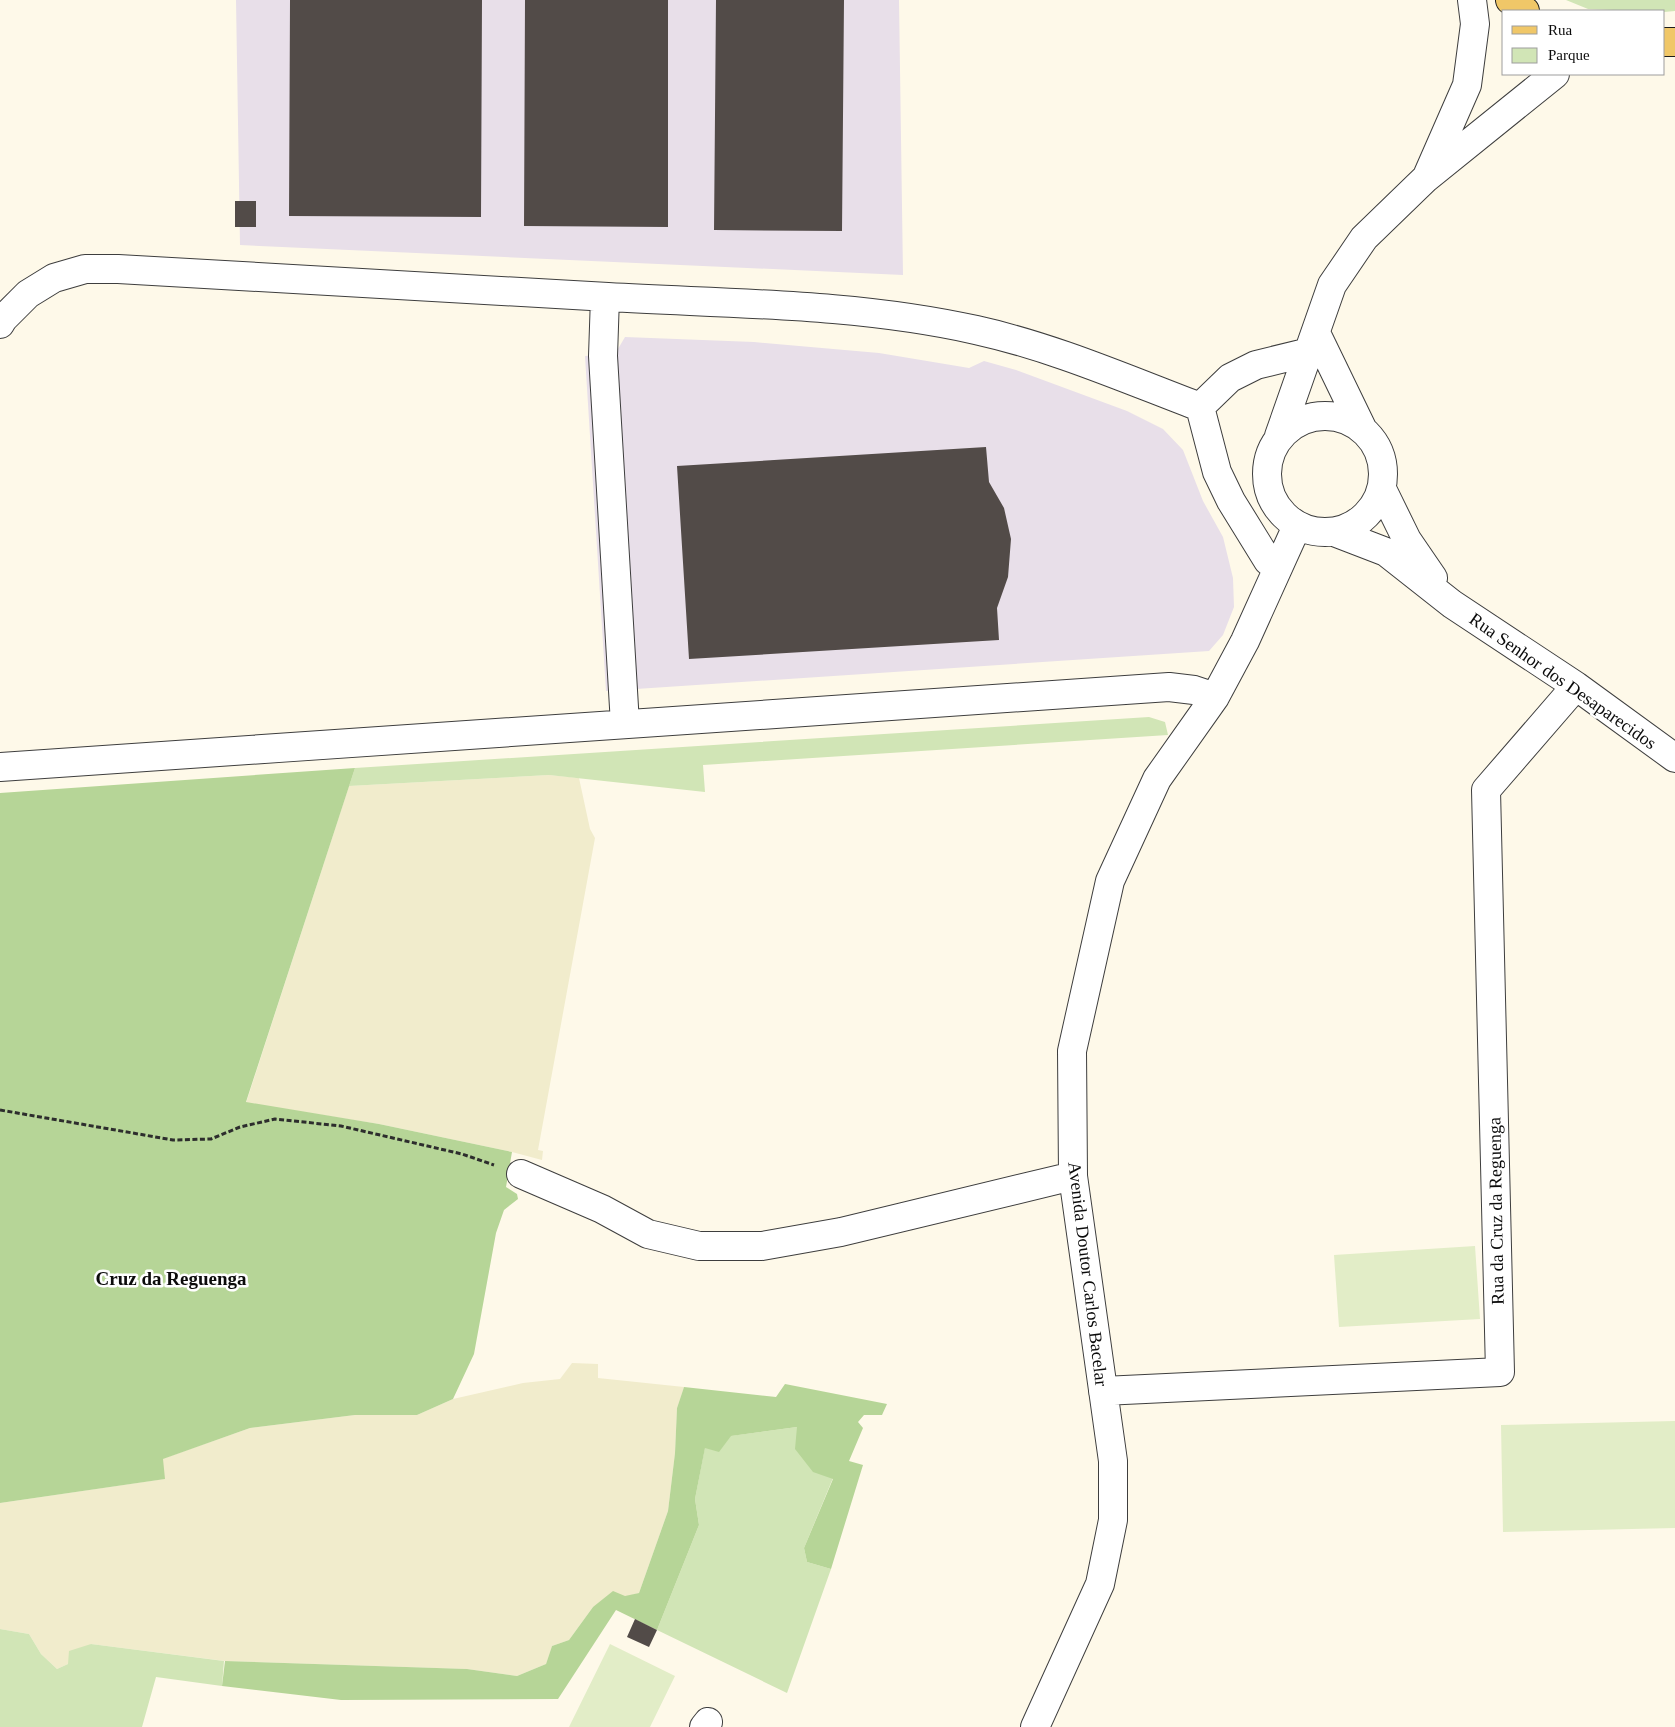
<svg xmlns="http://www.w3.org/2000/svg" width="1675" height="1727" font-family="'Times New Roman',serif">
<rect width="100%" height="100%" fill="#fef9e9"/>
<path fill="#e8dfe9" d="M236,0H899L903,275L240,245Z
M625,337L754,342L879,353L969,368L984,361L1016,370L1127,411L1163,429L1183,450L1203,501L1223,537L1233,578L1234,607L1223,635L1209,651L606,691L585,356L615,354Z"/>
<path fill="#f1eccc" d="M549,775L579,778L590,829L595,838L538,1150L543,1151L542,1160L512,1152L379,1124L246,1103L349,786Z
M572,1363L598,1364V1378L684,1387L677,1408L675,1453L668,1511L639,1593L593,1607L569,1640L552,1646L546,1664L517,1676L467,1669L225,1661L91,1644L68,1664L57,1669L41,1654L29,1634L0,1629V1503L164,1479L162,1459L250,1428L355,1415H417L453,1399L523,1383L560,1379Z"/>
<path fill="#d1e5b6" d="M1566,0H1675V11L1664,12L1588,9Z
M1149,717L1165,722L1168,735L703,765L705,792L549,775L349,786L355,768Z
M797,1427L833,1478L804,1548L807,1562L831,1569L787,1693L657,1630L699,1525L695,1499L705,1447L730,1436Z
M0,1629L29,1634L41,1654L57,1669L68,1664L69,1651L91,1644L224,1661L222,1686L156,1677L142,1727H0Z"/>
<path fill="#b6d597" d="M355,768L246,1102L379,1124L512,1152L506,1187L517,1194L518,1199L504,1210L496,1233L474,1354L453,1399L417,1415H355L250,1428L163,1459L165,1479L0,1503V793Z
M785,1384L887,1404L882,1415H864L858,1422L863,1428L849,1461L863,1465L831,1569L807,1562L804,1548L833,1479L813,1472L795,1449L797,1427L731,1436L719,1452L705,1448L695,1499L699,1525L657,1630L616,1610L558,1699L341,1700L222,1686L225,1661L467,1669L517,1676L546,1664L552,1646L569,1640L593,1607L613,1591L625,1596L639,1593L668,1511L675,1453L677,1408L684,1387L776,1397Z"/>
<path fill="#e2edc7" d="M1475,1246L1480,1319L1339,1327L1334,1255Z
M1675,1421V1528L1503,1532L1501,1425Z
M610,1644L675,1676L650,1727H569Z"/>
<path fill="#524b48" d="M290,0H482L481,217L289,216Z
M525,0H668V227L524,226Z
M716,0H844L842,231L714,230Z
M235,201H256V227H235Z
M986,447L989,482L1004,508L1011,539L1008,577L997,608L999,640L689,659L677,466Z
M635,1619L657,1630L649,1647L627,1637Z"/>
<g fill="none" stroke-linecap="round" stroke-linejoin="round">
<defs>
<path id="minor" d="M1428,174L1467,85L1475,24L1472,0
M605,297L603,356L625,724
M0,324L3,319L28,294L54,278L85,269H118C281,278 444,289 608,297C730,304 855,303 976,330C1053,347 1126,379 1200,407
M1316,333L1362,428
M1200,407L1217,472L1231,501L1268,561
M1200,407L1230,378L1256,365L1309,352
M1267 474a58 58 0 1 1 116 0a58 58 0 1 1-116 0Z
M1279,436L1332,285L1364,238L1426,178L1555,74
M1382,489L1407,540L1433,578
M1334,532L1386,552L1452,604L1576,686L1675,758
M0,767L1169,687L1194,690L1215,697
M521,1174L602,1209L648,1234L699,1246H762L841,1232L1073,1176
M1103,1391L1500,1372L1486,790L1576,686
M704,1727L708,1722
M1035,1727L1100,1584L1113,1520V1461L1073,1176L1072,1051L1110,881L1157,779L1215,697L1245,641L1297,526"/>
<path id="major" d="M1510,0L1525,11
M1664,42H1675"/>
</defs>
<use href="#minor" stroke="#3e3e3e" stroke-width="30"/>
<use href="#major" stroke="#1c1c1c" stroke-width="30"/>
<path stroke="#2d2d2d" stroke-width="3" stroke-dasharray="5 2.5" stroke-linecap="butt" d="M0,1110L173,1140L211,1139L240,1127L275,1119L341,1126L462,1154L494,1165"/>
<use href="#minor" stroke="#fff" stroke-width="28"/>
<use href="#major" stroke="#f0c768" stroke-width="28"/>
</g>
<g text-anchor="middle" stroke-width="5" stroke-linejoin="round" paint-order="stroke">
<g font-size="18" fill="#0b0b0b" stroke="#fff">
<text transform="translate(1563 681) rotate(35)" y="6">Rua Senhor dos Desaparecidos</text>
<text transform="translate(1496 1211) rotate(-91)" y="6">Rua da Cruz da Reguenga</text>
<text transform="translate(1088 1274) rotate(83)" y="6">Avenida Doutor Carlos Bacelar</text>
</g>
<g font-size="19" font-weight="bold" fill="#0b0b0b" stroke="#fff">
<text x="171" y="1285">Cruz da Reguenga</text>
</g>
</g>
<rect x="1502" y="10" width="162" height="65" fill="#ffffff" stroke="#9d9d9d"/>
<rect x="1512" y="26" width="25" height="8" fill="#f0c768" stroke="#9d9d9d"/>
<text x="1548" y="35" font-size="15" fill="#0b0b0b">Rua</text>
<rect x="1512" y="48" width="25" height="15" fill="#d1e5b6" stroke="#9d9d9d"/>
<text x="1548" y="60" font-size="15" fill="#0b0b0b">Parque</text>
</svg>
